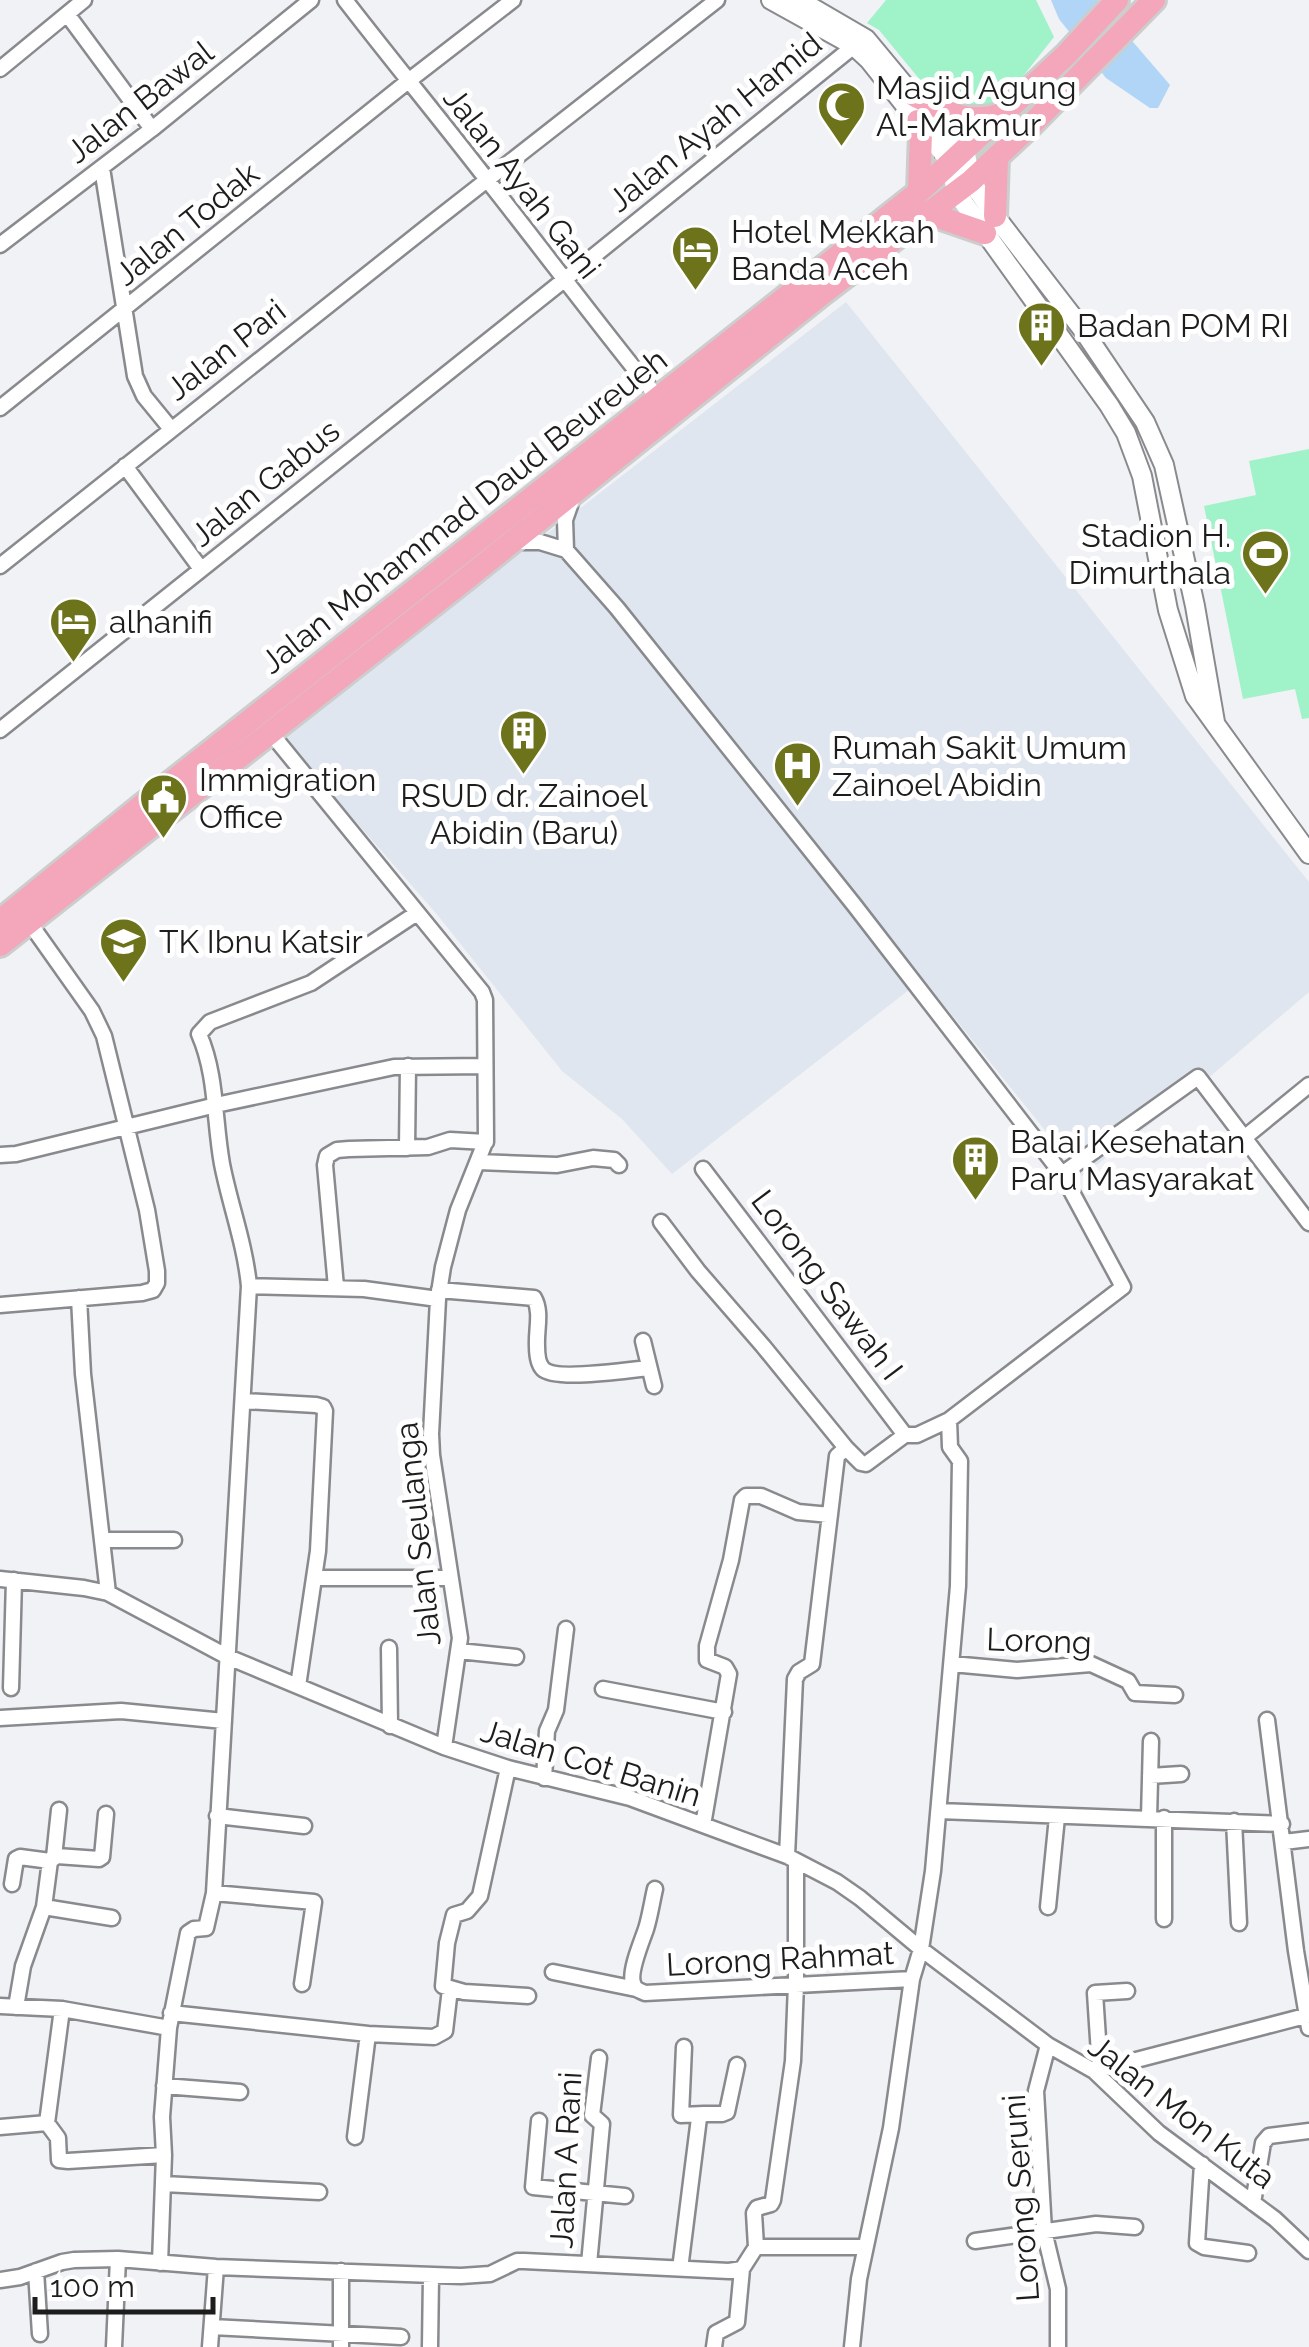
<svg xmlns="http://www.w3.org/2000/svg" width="1309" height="2347" font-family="Raleway,sans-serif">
<rect width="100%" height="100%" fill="#f0f2f5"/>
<path fill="#e0e6ef" d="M846,302L1309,882V992L1193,1091L1082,1176L923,979L672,1174L622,1119L562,1071L435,912L278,733L565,520Z"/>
<path fill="#a0f2c9" d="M886,0H1036L1054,37L1008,95L982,116L939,103L879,30L867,23Z
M1309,449V718L1302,719L1295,689L1243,699L1204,506L1256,495L1249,461Z"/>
<path fill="#b0d5f6" d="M1051,0H1097L1170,85L1158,108H1150L1106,78L1059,19Z"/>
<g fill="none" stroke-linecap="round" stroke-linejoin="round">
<defs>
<path id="minor" d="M345,0C392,61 441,120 488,181C545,253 600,327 658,398
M67,14L152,129
M0,69L84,0
M102,168L135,376L144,396L171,429
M0,245L152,129L311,0
M0,408L407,82L513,0
M125,466L201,569
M514,542H540L566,550L617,608L855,906L1062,1174L1123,1287L949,1420L917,1435H905L866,1464L861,1463L846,1448L837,1456L812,1664L799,1672L795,1679L787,1856
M566,550L565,520L573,497
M0,566L432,223L717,0
M0,730L564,280L854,46
M270,732L482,992L485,1000L486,1140L458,1210L443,1267L438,1299L431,1434L432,1455L460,1638L444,1747
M1244,1138L1309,1085
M407,1148L408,1066
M0,1155L16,1154L216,1105L394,1067L485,1066
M478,1162L557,1165L593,1158L614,1160L619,1165
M703,1169L905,1435
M1062,1174L1198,1077L1309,1223
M661,1222L698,1271L763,1346L846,1448
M249,1286L364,1289L438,1299
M336,1287L325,1165L327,1156L337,1150L349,1149L428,1147L450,1140L486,1142
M439,1290L534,1298C542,1312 536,1330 537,1346C537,1353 538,1364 543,1369C555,1381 630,1370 648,1368
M79,1298L83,1374L108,1593
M0,1305L142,1293L153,1290L157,1283V1271L147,1210L104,1036L92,1011L29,922
M643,1341L654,1386
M243,1401L316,1405L323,1407L325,1411L318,1551L298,1686
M102,1540H174
M315,1578H450
M0,1579L84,1588L108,1593L228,1657L444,1747L508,1768L630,1798L787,1856L837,1882L860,1898L921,1949L1048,2045L1094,2071L1159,2133L1275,2219L1309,2251
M389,1648L390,1726
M459,1651L516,1657
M952,1664L1017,1670L1091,1664L1128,1681L1135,1693L1175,1695
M11,1688L14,1580
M603,1689L724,1712
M0,1718L121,1711L224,1721
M1267,1720L1296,1951L1309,2028
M508,1768L480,1896L467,1911L454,1915L447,1943L443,1986L464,1992L528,1996
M1150,1776L1181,1774
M544,1778L547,1731L556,1710L566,1629
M939,1811L1282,1824
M217,1816L304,1826
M1149,1818L1151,1741
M1164,1818V1919
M1234,1821L1239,1923
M703,1825L729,1674L725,1667L707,1660V1646L731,1560L742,1500L746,1496H761L798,1512L830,1515
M1284,1842L1309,1839
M54,1857L59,1810
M12,1884L16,1859L20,1857L50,1861
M655,1889C652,1902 650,1916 646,1929C642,1941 629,1971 633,1983C635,1990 639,1990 645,1993L912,1979
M214,1893L314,1902L302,1984
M44,1907L112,1918
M1048,1907L1057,1817
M553,1972L636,1989
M0,2006L62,2009L169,2028
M16,2007L23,1966L44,1907L50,1861L57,1856L99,1859L102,1857L106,1814
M171,2013L368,2034L355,2137
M368,2034L434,2037L445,2031L450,1989
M1048,2045L1036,2091L1044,2231L1058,2289V2347
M684,2047L681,2115L704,2114
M1100,2069L1095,1993L1127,1991
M1094,2071L1309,2015
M164,2086L240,2092
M539,2121L533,2187L625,2196
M47,2123L58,2138L59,2160L68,2161L164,2155
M0,2127L47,2123L62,2009
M1202,2164L1197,2243L1204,2247L1248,2253
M164,2184L319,2192
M1253,2203L1263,2143L1269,2136L1309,2131
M975,2241L1096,2224L1135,2227
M756,2247L754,2213L757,2208L771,2204L773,2200L793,2061L796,1984V1861
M160,2263L164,2155L162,2117L169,2028L188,1933L194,1929L206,1928L214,1893L249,1286C245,1244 230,1205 222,1164C214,1120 217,1075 199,1034L210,1022L311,983L417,913
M589,2264L602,2124L592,2115L599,2058
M680,2269L699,2118L704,2114H722L727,2112L737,2065
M36,2271L40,2334
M0,2280L20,2277L62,2262L74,2260L118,2259L216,2267L461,2276L490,2274L517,2261H524L729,2271L742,2269
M212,2327L401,2337
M114,2347L118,2259
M210,2347L216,2267
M341,2347V2271
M430,2347L431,2276
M714,2347L716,2333L737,2322L742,2269L756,2247H865
M852,2347L859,2279L891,2128L912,1979L921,1949L933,1871L958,1586L960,1461L950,1447L949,1420"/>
<path id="tertiary" d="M771,0L854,46L869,60L950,162L956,192L1109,405L1126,433L1142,476L1168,610L1195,696L1309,854
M799,0L866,39L930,116L965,149L971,181L995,216L1083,330L1145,422L1164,465L1195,606L1215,722"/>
<path id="trunk" d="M914,95C944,111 969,127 1004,113
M918,121L921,133L919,192
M927,213L985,233
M995,216L997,157
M0,921L140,807L919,192L1066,55L1117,0
M0,945L462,582L823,293L971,181L1031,125L1154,0"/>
</defs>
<use href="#minor" stroke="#898a8d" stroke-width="19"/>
<use href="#tertiary" stroke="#898a8d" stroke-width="22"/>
<use href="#trunk" stroke="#cdcdce" stroke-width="28"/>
<use href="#minor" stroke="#fff" stroke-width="14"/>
<use href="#tertiary" stroke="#fff" stroke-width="18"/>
<use href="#trunk" stroke="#f4a6ba" stroke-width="22"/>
</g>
<defs>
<symbol id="mosque-pin" viewBox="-11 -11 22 30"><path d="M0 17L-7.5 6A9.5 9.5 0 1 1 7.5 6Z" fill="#6c731b" stroke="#fff"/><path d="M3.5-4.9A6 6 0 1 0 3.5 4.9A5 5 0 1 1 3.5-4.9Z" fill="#fff"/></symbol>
<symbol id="hotel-pin" viewBox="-11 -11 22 30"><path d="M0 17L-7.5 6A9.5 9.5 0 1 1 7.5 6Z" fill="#6c731b" stroke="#fff"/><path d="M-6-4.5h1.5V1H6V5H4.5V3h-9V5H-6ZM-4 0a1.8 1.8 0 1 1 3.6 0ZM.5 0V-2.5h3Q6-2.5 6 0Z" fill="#fff"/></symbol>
<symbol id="building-pin" viewBox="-11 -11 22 30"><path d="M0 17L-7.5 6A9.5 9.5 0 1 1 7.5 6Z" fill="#6c731b" stroke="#fff"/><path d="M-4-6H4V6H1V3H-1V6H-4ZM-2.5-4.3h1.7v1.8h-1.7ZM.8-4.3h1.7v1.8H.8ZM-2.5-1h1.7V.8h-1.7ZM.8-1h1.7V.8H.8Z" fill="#fff"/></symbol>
<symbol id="stadium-pin" viewBox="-11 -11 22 30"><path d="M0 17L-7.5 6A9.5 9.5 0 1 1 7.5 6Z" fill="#6c731b" stroke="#fff"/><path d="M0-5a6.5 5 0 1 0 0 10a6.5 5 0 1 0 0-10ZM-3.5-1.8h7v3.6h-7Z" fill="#fff"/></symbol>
<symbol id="hospital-pin" viewBox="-11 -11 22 30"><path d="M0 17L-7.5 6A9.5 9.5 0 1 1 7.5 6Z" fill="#6c731b" stroke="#fff"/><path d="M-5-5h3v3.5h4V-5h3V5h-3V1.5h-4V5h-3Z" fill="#fff"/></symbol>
<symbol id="civic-pin" viewBox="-11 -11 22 30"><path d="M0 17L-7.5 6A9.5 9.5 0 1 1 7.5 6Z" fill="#6c731b" stroke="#fff"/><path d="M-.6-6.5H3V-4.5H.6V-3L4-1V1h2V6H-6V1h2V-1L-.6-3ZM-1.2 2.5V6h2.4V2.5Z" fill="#fff"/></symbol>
<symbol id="school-pin" viewBox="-11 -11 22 30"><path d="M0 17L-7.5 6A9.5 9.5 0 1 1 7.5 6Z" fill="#6c731b" stroke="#fff"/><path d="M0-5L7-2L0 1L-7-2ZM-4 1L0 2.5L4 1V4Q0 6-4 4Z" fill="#fff"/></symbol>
</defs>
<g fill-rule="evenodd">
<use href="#mosque-pin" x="814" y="78" width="55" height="75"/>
<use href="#hotel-pin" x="668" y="222" width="55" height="75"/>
<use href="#building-pin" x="1014" y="298" width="55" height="75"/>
<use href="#stadium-pin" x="1238" y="526" width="55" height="75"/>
<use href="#hotel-pin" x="46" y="594" width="55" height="75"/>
<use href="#building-pin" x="496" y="706" width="55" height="75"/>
<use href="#hospital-pin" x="770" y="738" width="55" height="75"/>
<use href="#civic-pin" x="136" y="770" width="55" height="75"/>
<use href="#school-pin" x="96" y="914" width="55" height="75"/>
<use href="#building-pin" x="948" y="1132" width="55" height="75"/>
</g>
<g text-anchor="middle" stroke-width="10" stroke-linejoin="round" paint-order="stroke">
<g font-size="32" fill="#1d1d1e" stroke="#fff" text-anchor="start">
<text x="876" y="99">Masjid Agung<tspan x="876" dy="37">Al-Makmur</tspan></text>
<text x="731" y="243">Hotel Mekkah<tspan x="731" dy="37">Banda Aceh</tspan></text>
<text x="1077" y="337">Badan POM RI</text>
<text x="1231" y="547" text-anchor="end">Stadion H.<tspan x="1231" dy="37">Dimurthala</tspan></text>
<text x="109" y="633">alhanifi</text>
<text x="832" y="759">Rumah Sakit Umum<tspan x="832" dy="37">Zainoel Abidin</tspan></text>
<text x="199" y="791">Immigration<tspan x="199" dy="37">Office</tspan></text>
<text x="524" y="807" text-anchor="middle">RSUD dr. Zainoel<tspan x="524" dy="37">Abidin (Baru)</tspan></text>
<text x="159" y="953">TK Ibnu Katsir</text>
<text x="1010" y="1153">Balai Kesehatan<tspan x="1010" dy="37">Paru Masyarakat</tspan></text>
</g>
<g font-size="32" fill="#1d1d1e" stroke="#fff">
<text transform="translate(140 102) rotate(-38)" y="11">Jalan Bawal</text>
<text transform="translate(715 122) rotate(-39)" y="11">Jalan Ayah Hamid</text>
<text transform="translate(522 183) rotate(52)" y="11">Jalan Ayah Gani</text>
<text transform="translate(187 224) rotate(-39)" y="11">Jalan Todak</text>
<text transform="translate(226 350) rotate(-38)" y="11">Jalan Pari</text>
<text transform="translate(265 483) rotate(-39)" y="11">Jalan Gabus</text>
<text transform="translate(464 511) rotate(-38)" y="11">Jalan Mohammad Daud Beureueh</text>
<text transform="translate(827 1285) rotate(53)" y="11">Lorong Sawah I</text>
<text transform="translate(418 1534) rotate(-96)" y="11">Jalan Seulanga</text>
<text transform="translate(1039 1641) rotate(2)" y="11">Lorong</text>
<text transform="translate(591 1763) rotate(17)" y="11">Jalan Cot Banin</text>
<text transform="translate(780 1959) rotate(-3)" y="11">Lorong Rahmat</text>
<text transform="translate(1182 2112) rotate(38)" y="11">Jalan Mon Kuta</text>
<text transform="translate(566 2160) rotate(-87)" y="11">Jalan A Rani</text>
<text transform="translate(1021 2198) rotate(-94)" y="11">Lorong Seruni</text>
</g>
</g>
<path d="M35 2297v15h178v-15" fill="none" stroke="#1d1d1e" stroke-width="5"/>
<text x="50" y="2297" font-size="30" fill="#1d1d1e" stroke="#ffffff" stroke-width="8" paint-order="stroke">100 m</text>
</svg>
